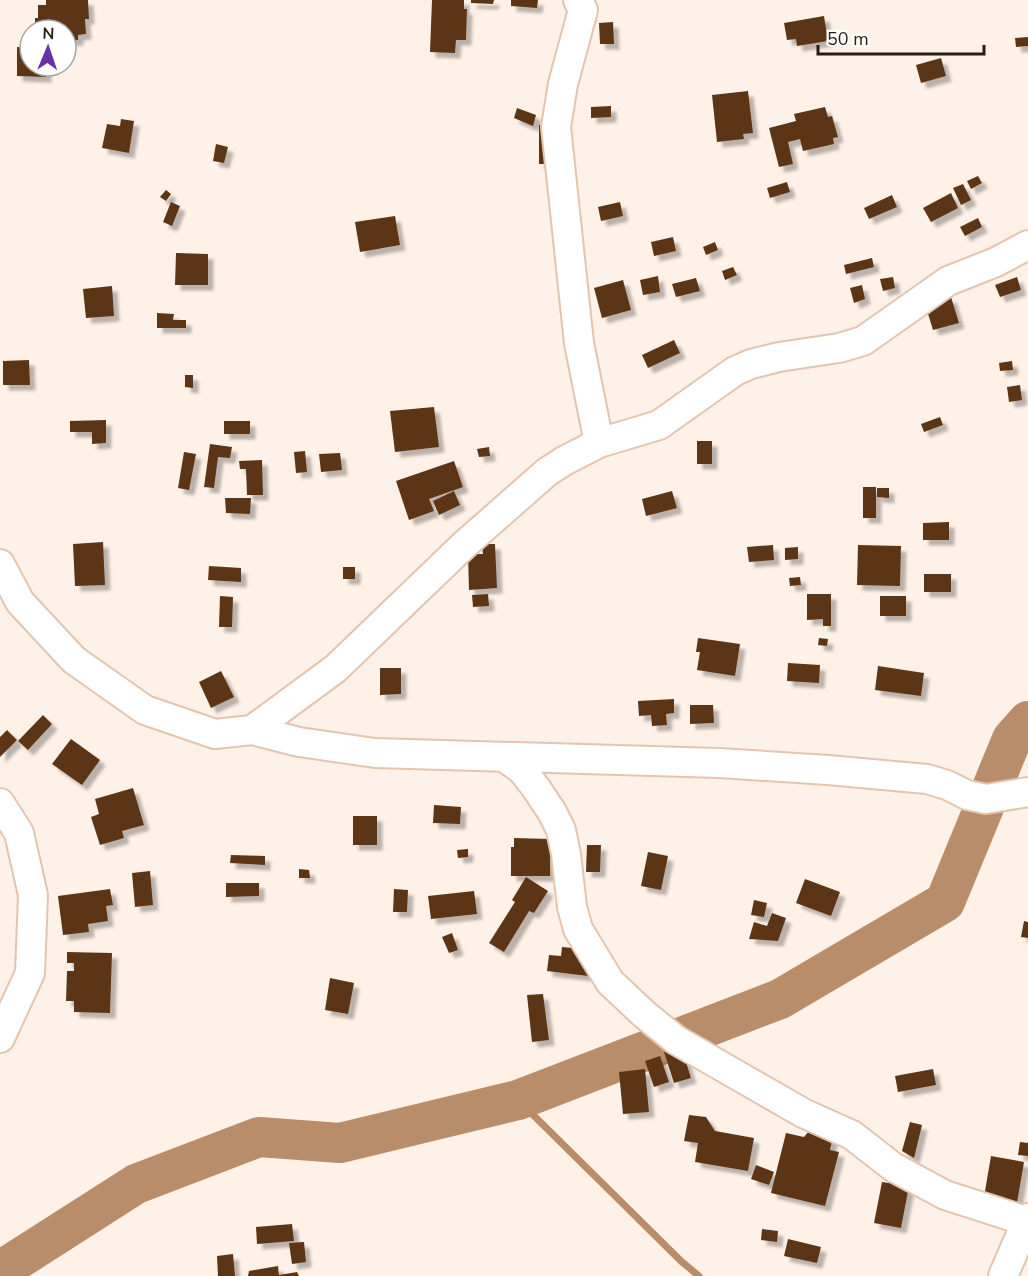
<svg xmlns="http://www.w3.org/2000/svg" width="1028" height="1276" font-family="'Nunito Sans',sans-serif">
<defs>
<filter id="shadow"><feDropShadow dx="5.5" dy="5.5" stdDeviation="1.5" flood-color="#0004"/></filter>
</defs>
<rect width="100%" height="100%" fill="#fef1e8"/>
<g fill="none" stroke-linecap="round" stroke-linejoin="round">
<path stroke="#b98d6a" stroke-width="7" d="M518,1100L682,1262L699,1276"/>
<path stroke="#b98d6a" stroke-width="40" d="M0,1271L136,1184L259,1137L340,1143L518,1100L780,999L945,902L1012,739L1028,721"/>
</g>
<path fill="#5c3614" filter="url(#shadow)" d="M46,0H88L89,19H85L86,34L78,35V40L66,41V30H35V18H38V5H46Z
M432,0H464V9H467L466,40H456L455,53L430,52Z
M471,0H494L493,4L471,3Z
M511,0H538L537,8L511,6Z
M824,16L828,41L797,46L796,39L787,40L784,23Z
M613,22L614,44H600L599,23Z
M1028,37V46L1016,47L1015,38Z
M17,47L30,48V66H46V77L17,76Z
M941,58L946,76L921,83L916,65Z
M748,91L753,133L743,134L744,139L717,142L712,95Z
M611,106V117L591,118V107Z
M825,107L828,117L832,116L838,137L833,138L834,144L803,151L800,139L788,142L793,164L779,167L769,128L796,121L794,114Z
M517,108L536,115L533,126L514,118Z
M121,119L134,121L129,153L102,148L107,124L120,126Z
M539,125H551V164H539Z
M216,144L228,147L224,163L213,161Z
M978,176L982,183L971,189L967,181Z
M787,182L790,192L770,198L767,188Z
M963,184L971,200L961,205L953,188Z
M166,190L171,194L166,201L160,197Z
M951,193L958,208L931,222L923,208Z
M892,195L897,207L869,219L864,208Z
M171,202L180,206L172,226L163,222Z
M620,202L623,216L601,221L598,207Z
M395,216L400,245L360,252L355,222Z
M978,218L982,227L965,236L960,227Z
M673,237L676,251L654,256L651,242Z
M715,242L718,250L706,255L703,247Z
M176,253L208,254V285H175Z
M872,258L874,267L846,274L844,265Z
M733,267L737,275L725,280L722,271Z
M658,276L660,292L643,295L640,280Z
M893,277L895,288L883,291L880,279Z
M1017,277L1021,290L1000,297L995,285Z
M696,278L700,291L676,297L672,284Z
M623,280L631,310L602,318L594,288Z
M862,285L865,299L854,303L850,288Z
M112,286L114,316L86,318L83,289Z
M951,297L959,323L933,330L925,304Z
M157,313L174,314L173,320H186V328H157Z
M674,340L680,353L648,368L642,355Z
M29,360L30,385H3V361Z
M1012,361L1013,370L1000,371L999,363Z
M185,375H193V388L185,387Z
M1020,385L1022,400L1009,402L1007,387Z
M434,407L439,447L395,452L390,411Z
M940,417L943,425L924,432L921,424Z
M106,420V443L92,444V432H70V421Z
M224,421H250V434H224Z
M697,441H712V464H697Z
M210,444L232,447L230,458L218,457L214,488L204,487Z
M489,447L490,456L479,457L477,449Z
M305,451L307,472L296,473L294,452Z
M184,452L196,454L189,490L178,488Z
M340,453L342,470L321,472L319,454Z
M262,460L263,495H247L246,469H240L239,461Z
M454,461L463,487L429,499L434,511L409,520L396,481Z
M863,487H876V518H863Z
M877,488H889V498L877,497Z
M454,491L460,505L439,515L433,501Z
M672,491L677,508L646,516L642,499Z
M225,498H251L250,514L226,513Z
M949,522V540H923V523Z
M103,542L105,585L75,586L73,544Z
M482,544H495L497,588L469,590L468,554H483Z
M773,545L774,560L749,562L747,547Z
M858,545L901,546L900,586L857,585Z
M798,547V559L785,560V548Z
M209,566L241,568V582L208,580Z
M343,567H355V579H343Z
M924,574H951V592H924Z
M800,577L801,585L790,586L789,578Z
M488,594L489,606L473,607L472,595Z
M807,594H831V626H823V619L807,620Z
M220,596L233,597L232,627H219Z
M880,596H906V616H880Z
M698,638L740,644L735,676L697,670L700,652H696Z
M819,638L828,639L827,646L818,645Z
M788,663L820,665L819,683L787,681Z
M878,666L924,673L921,696L875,690Z
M380,668H401V694L380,695Z
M221,671L234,697L211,708L199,682Z
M674,699V713L666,714L667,725L652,726L651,715L639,716L638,701Z
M690,705H713L714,723L690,724Z
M43,715L52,724L28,750L18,741Z
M7,730L17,740L0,757V737Z
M71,739L100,760L82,785L52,764Z
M133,788L144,825L122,831L124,838L100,845L91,817L99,814L95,799Z
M434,805L461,807L460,824L433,823Z
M353,816H377V845H353Z
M514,838L550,839V876H511V847H514Z
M587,845H601L600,872H586Z
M468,849V857L458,858L457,850Z
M648,852L668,856L661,890L641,886Z
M231,855L265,856V865L230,863Z
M299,869L309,870L310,878H299Z
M150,871L153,905L135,907L132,873Z
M526,877L548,891L534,913L529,911L504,952L489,943L515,902L512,900Z
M805,879L840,892L831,916L796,903Z
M226,883H259V896L226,897Z
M110,889L113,905L106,906L108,921L88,924L89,932L63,935L58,896Z
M394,889L408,890L407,912H393Z
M474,891L477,914L431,919L428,896Z
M754,900L767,903L764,917L751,915Z
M772,913L786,918L778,941L749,939L754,922L767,926Z
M1024,921L1028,922V938L1021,937Z
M452,933L458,950L449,953L442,937Z
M562,947L583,949L590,957L588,976L547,971L549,955L561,956Z
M67,952L112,953L110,1013L74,1012V1001H66L67,971H74V963H67Z
M330,978L354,983L348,1014L325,1010Z
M543,994L549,1040L532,1042L527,995Z
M681,1046L691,1078L674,1083L664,1052Z
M660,1056L669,1082L654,1087L645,1061Z
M645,1069L649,1112L623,1114L619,1072Z
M933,1069L936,1085L898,1092L895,1076Z
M689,1115L706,1117L715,1131L754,1138L748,1171L695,1162L698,1143L684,1141Z
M910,1122L922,1125L914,1158L902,1151Z
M809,1131L833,1136L830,1150L839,1152L825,1206L771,1193L786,1133L804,1137Z
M1020,1142L1028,1143V1156L1018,1155Z
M991,1156L1024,1162L1017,1203L984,1197Z
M756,1165L774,1172L769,1185L751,1179Z
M882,1182L909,1186L901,1228L874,1223Z
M292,1224L294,1241L257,1244L256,1227Z
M762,1229L778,1231L777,1242L761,1240Z
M788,1239L821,1247L817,1263L784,1256Z
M304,1242L306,1262L292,1264L289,1243Z
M233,1254L235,1276H218L217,1256Z
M278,1266L279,1275L297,1272L299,1276H248L249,1271Z"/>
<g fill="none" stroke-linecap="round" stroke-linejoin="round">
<defs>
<path id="minor" d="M578,0L583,10L563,84L556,127L579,343L599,443
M0,564L20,602L74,660L145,710L215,734L252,730L335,669L464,545L547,472L564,461L599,443L659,425L735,371L751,364L779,357L839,348L863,341L948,281L996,262L1028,245
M252,730L299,742L375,753L719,763L828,770L927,779L947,785L967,795L986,799L1028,792
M504,757L522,770L536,788L552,812L561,830L566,854L572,907L578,929L610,982L644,1014L676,1040L803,1113L852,1135L893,1167L945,1195L1026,1221
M0,803L19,833L33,895L30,973L0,1038
M1003,1276L1028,1218"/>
</defs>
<use href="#minor" stroke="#e3c5af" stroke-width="32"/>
<use href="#minor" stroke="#fff" stroke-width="28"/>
</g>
<g transform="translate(48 48) rotate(2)"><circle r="28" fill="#ffffff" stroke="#a9a5a1" stroke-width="1.5"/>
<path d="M0-4.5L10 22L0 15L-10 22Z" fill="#6532aa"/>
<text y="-9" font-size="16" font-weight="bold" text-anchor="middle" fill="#271d14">N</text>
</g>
<path d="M818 45v9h166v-9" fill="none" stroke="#271d14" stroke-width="3"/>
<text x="827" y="45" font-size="18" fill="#271d14" stroke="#ffffff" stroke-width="4.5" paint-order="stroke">50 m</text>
</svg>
